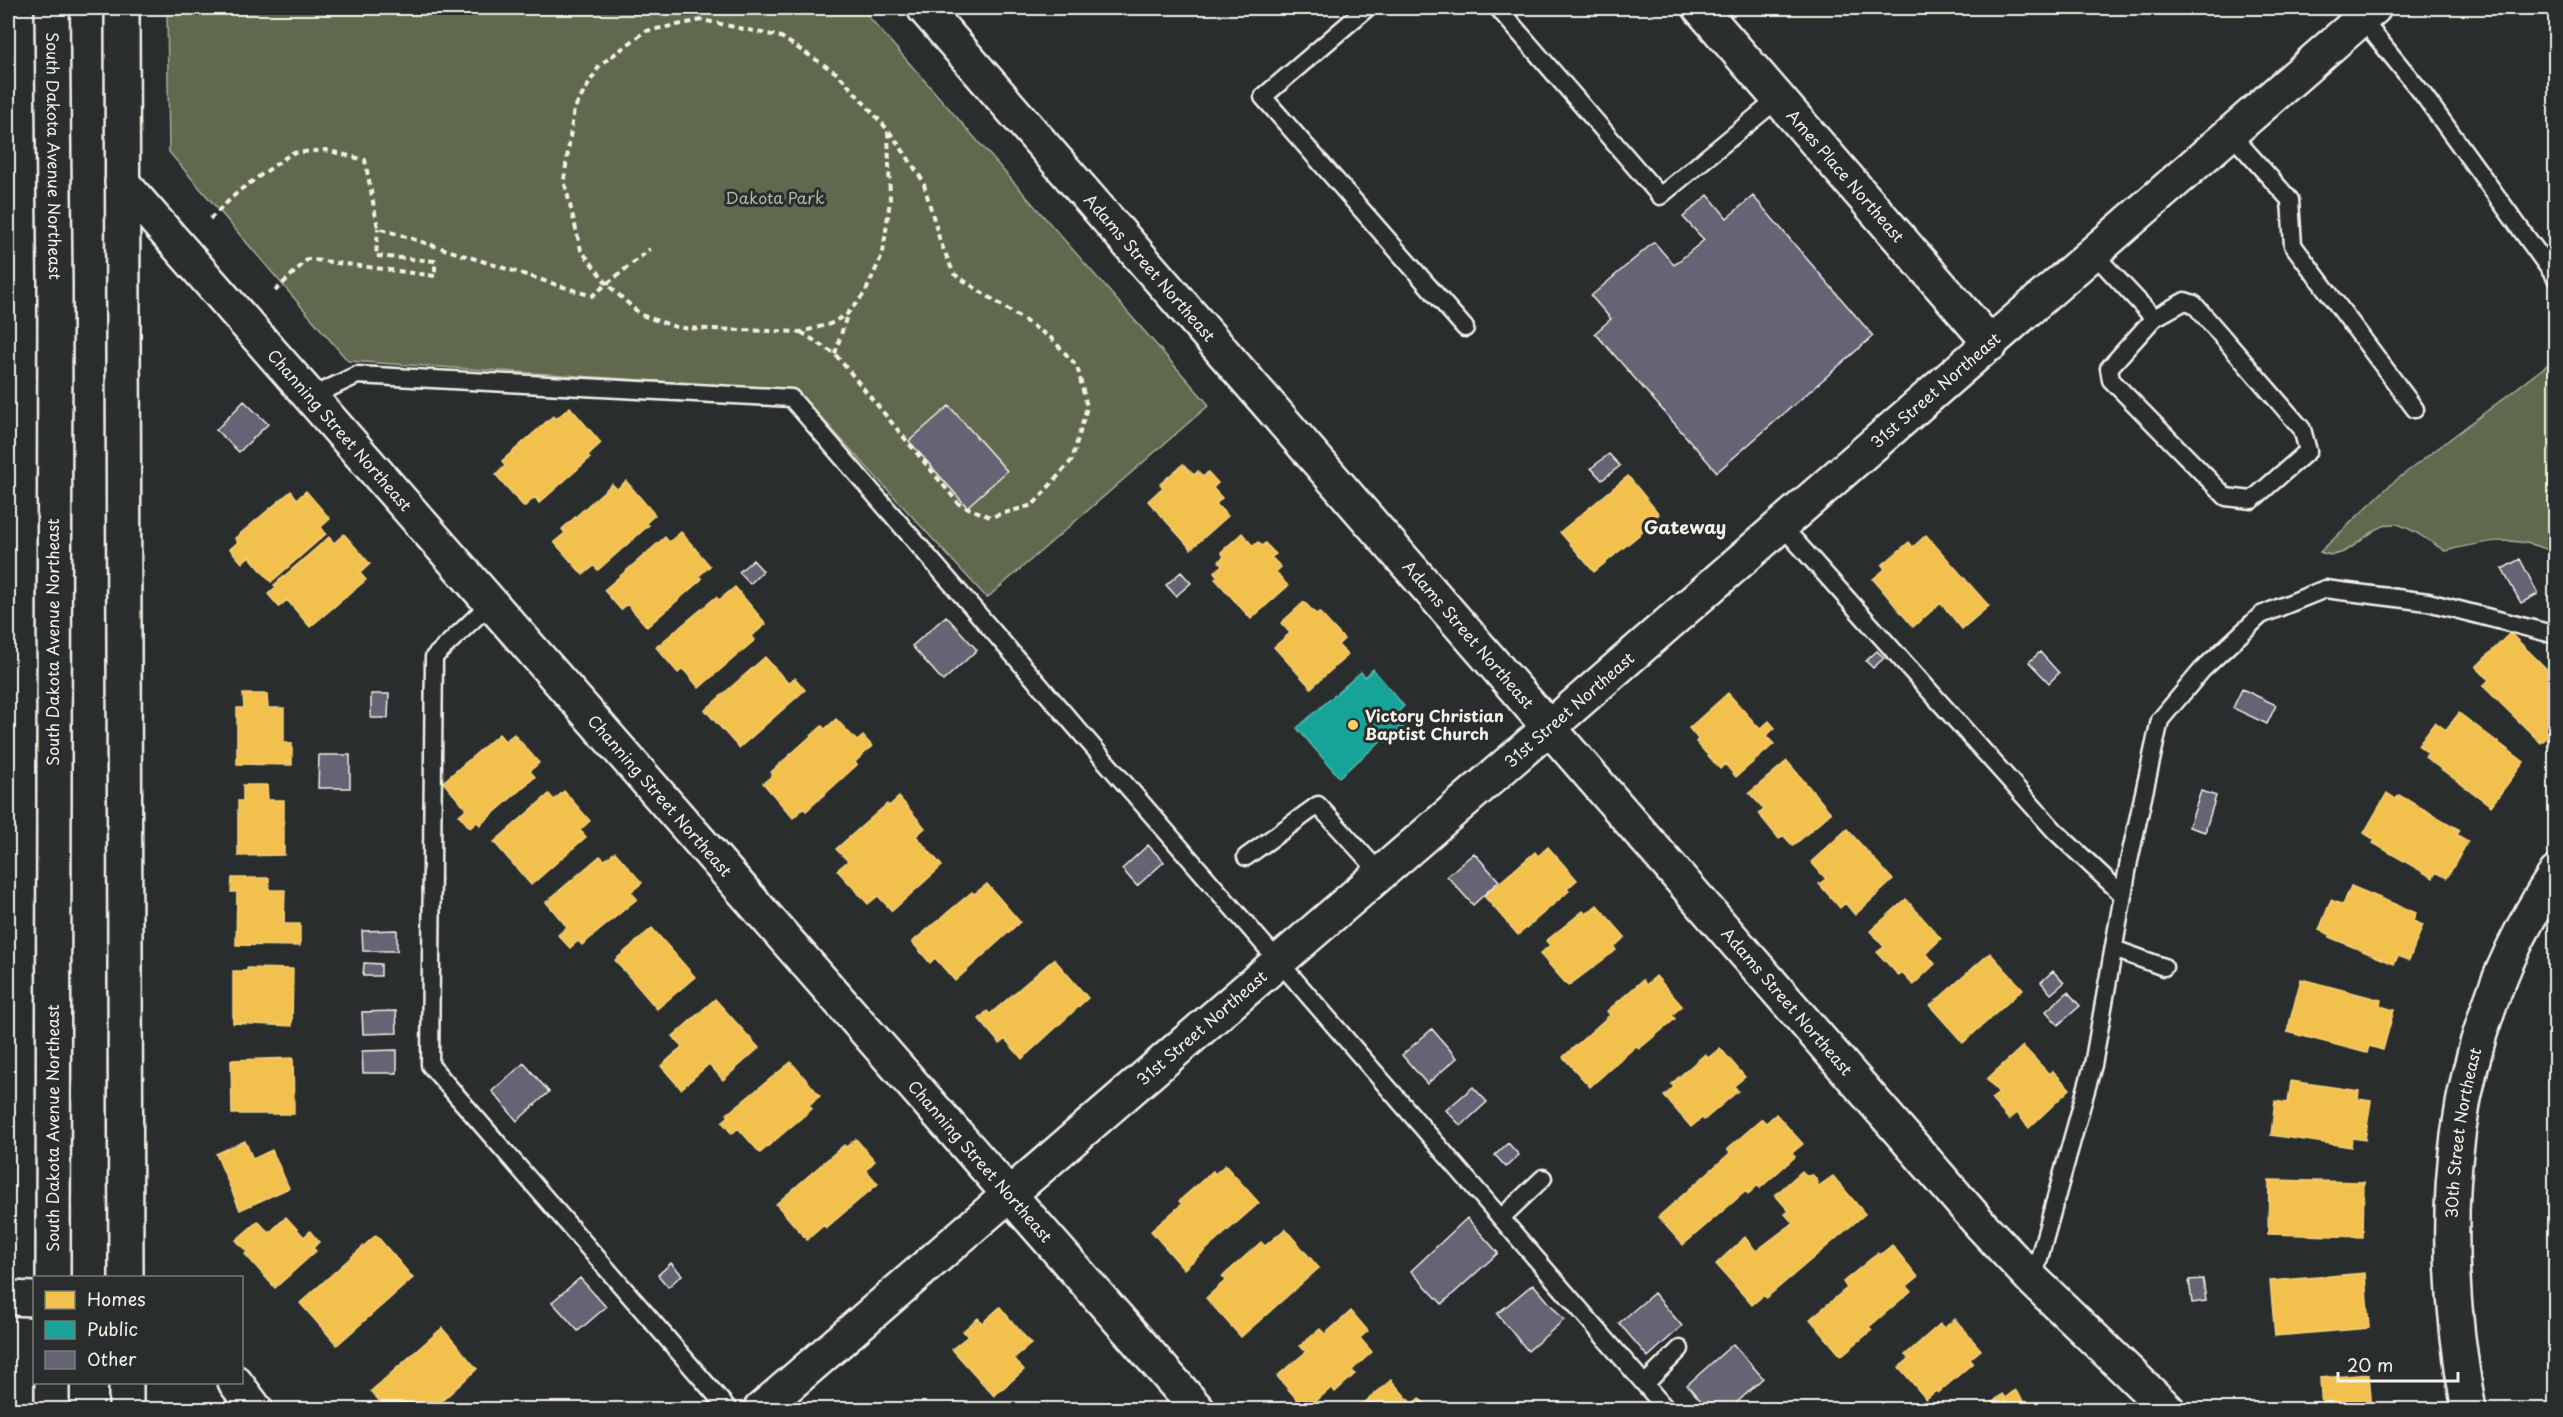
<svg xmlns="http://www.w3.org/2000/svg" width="2563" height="1417" font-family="'Playpen Sans',sans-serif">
<rect width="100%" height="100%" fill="#2a2d2e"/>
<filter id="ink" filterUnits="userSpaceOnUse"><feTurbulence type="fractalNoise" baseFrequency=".0167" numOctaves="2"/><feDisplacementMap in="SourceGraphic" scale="12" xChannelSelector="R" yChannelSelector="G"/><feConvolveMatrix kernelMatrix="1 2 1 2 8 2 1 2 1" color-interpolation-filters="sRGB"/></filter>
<g filter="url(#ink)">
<path fill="#60684e" stroke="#aaac9b" stroke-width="1.5" d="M167,8H861L1209,405L987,598L796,390L348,361L169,152Z
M2555,359V553C2516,534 2485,541 2445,551C2434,544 2406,524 2395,524C2368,523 2348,566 2320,552L2391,484Z"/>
<path fill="#f2c14e" stroke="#f3cf7c" stroke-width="1.5" d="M570,407L601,443L588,455L590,458L539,503L535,497L524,507L496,475L505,466L502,461L553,416L556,419Z
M1183,464L1194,475L1198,471L1203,477L1208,472L1218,483L1213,488L1222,498L1216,504L1228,516L1191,549L1148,501L1163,487L1160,484Z
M1628,476L1659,514L1648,524L1650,526L1594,572L1560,532Z
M626,481L655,515L646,523L649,525L598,570L594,566L583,575L554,542L565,533L562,529L612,484L617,489Z
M291,491L297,499L306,491L330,519L321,527L326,534L271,582L249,556L242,563L230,549L238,542L235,538Z
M681,532L710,566L699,576L702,579L647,627L627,604L621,610L604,590L665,537L669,542Z
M1242,533L1253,546L1258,542L1262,546L1265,543L1276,554L1271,557L1281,567L1276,572L1288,586L1251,619L1215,579L1218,577L1214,572L1222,565L1219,561L1224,556L1221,552Z
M344,534L370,564L360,573L366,580L310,627L287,600L279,607L268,594L276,587L274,585L329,537L334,543Z
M1926,535L1989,606L1962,629L1941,603L1913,627L1873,579L1885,569L1882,565L1909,542L1913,547Z
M735,587L766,624L752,636L755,640L699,688L683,669L678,673L656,647L716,597L719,600Z
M1304,602L1316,614L1319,612L1344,639L1338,645L1348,655L1311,688L1274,647L1290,633L1281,623Z
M2510,633L2556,678V729L2541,743L2483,686L2489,680L2476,667Z
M765,657L788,683L795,678L805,690L739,748L705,710Z
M1728,693L1760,729L1769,721L1775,728L1766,736L1774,744L1736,777L1725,764L1720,769L1696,742L1698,739L1689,728Z
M243,694H267L268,708H284V743H292V765L237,764V708H244Z
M2459,713L2524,762L2491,806L2425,757L2428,753L2418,745L2435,722L2446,730Z
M836,719L857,741L863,736L872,746L855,762L857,765L806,811L804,808L793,818L763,783L773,775L771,772L822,726L825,729Z
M499,734L505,741L514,734L539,763L530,771L535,777L480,825L477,822L470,828L459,815L466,809L443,782Z
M1787,761L1831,813L1793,846L1783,835L1779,839L1758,813L1764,809L1749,793Z
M243,785H267L268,800H284V855L238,856V801H243Z
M564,791L590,821L580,830L586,837L531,885L494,842L549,794L554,800Z
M2387,793L2396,799L2399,795L2460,830L2457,835L2468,841L2447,878L2436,872L2433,878L2373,843L2375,840L2364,833Z
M899,797L925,828L916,836L942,866L892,911L878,896L868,904L837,870L848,861L836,849L887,804L889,806Z
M1847,829L1893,880L1855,915L1845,903L1840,908L1819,884L1826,879L1811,862Z
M1548,847L1577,880L1567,889L1569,891L1518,935L1484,896L1535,852L1538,856Z
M615,852L642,883L631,892L637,899L582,945L578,941L570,948L558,935L567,927L546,902L600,856L605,860Z
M232,878H269V890H285L284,924H300V946L236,945L237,892H231Z
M987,884L1020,922L955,981L935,958L930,963L912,942L972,892L974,894Z
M2351,886L2416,913L2413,921L2423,925L2409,960L2398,956L2394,964L2329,937L2331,935L2319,930L2331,900L2343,905Z
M1906,899L1941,939L1926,953L1935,964L1913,985L1902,973L1899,976L1877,952L1884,947L1870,931Z
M1597,905L1625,937L1614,947L1616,950L1568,986L1540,954L1550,945L1546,941L1583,911L1586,914Z
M652,928L695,977L657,1009L615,960Z
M1990,953L2023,989L1963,1043L1930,1006Z
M1054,959L1088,998L1022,1059L1005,1039L1000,1044L979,1019L987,1011L990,1014Z
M247,968L293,969L292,1026L233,1023V971H247Z
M1656,976L1682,1006L1672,1015L1675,1019L1639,1049L1636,1046L1590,1087L1563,1057L1610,1015L1607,1011L1643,980L1646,985Z
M2301,979L2381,1000L2380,1006L2394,1010L2383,1050L2369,1046L2367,1053L2287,1032Z
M715,999L759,1048L723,1080L709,1064L681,1089L661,1066L682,1047L673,1036Z
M2023,1046L2049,1074L2053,1071L2070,1089L2029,1128L2017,1113L2009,1120L1991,1099L1999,1093L1987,1079Z
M1720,1048L1745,1077L1734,1086L1738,1091L1704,1120L1702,1118L1691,1127L1664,1096L1674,1087L1671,1084L1705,1054L1708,1058Z
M293,1058L294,1114H232L231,1060Z
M791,1062L820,1096L809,1105L812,1109L760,1153L738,1128L732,1134L722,1122L729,1116L727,1114Z
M2291,1081L2359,1091L2358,1099L2371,1101L2365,1140L2352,1138L2351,1147L2271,1135L2275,1101L2288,1103Z
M1776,1114L1803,1144L1792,1153L1795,1157L1760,1188L1758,1185L1748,1194L1746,1191L1683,1245L1658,1217L1730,1153L1727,1149L1762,1119L1766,1123Z
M856,1139L875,1161L866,1170L878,1184L826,1228L824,1225L807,1240L776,1204L844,1145L846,1147Z
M245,1141L253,1159L272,1150L289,1188L240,1210L216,1154Z
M1225,1165L1259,1203L1184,1269L1151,1231L1182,1204L1179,1201L1213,1171L1215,1174Z
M1802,1171L1806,1176L1813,1175L1818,1182L1817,1187L1833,1176L1865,1214L1766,1298L1764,1295L1752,1305L1716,1264L1745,1237L1756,1251L1793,1223L1785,1214L1789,1211L1775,1195Z
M2269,1180L2364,1182L2363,1237L2268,1234Z
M286,1217L304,1237L310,1231L319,1242L313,1248L316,1251L275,1288L245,1254L247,1252L236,1240L258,1221L269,1233Z
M1285,1229L1319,1268L1241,1337L1206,1298L1226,1280L1222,1277L1261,1242L1265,1246Z
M376,1235L413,1278L337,1345L300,1303Z
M1892,1245L1918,1277L1907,1286L1911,1291L1869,1327L1872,1330L1841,1356L1810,1319L1847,1288L1843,1282L1878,1253L1880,1255Z
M2365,1273L2369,1328L2275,1336L2270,1281Z
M1000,1307L1031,1344L1014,1358L1024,1370L994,1396L952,1349L968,1336L963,1331L978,1318L982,1323Z
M1351,1311L1368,1331L1360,1338L1372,1352L1352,1370L1355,1374L1335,1392L1331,1388L1306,1410L1277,1376L1306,1352L1300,1346L1320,1329L1325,1334Z
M1955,1319L1981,1350L1970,1359L1973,1363L1938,1393L1936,1391L1926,1399L1899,1367L1909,1359L1905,1355L1940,1324L1944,1328Z
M442,1328L477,1369L432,1410H387L371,1391Z
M2369,1374L2372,1410H2322L2320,1378Z
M1391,1380L1412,1404L1419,1398L1430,1409L1356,1410Z
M2015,1390L2031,1410H1984L2002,1394L2005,1398Z"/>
<path fill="#17a398" stroke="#59bab0" stroke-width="1.5" d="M1373,669L1404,706L1399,711L1409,722L1387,742L1384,739L1339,777L1297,728L1361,672L1365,677Z"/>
<path fill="#666375" stroke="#f4f1e8" stroke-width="1.5" d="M1708,195L1727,218L1753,196L1873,336L1717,472L1595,333L1611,319L1591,296L1654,242L1674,265L1704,240L1683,217Z
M244,401L268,424L239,452L216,430Z
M949,406L1007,471L967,507L909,441Z
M1609,454L1620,466L1602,480L1591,468Z
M2520,559L2538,594L2521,603L2502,569Z
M753,560L763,571L750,584L739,572Z
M1181,572L1191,583L1176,596L1166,585Z
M946,616L977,650L943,681L912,646Z
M1877,651L1884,658L1873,668L1866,661Z
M2040,652L2059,673L2049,683L2029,662Z
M2242,689L2276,705L2267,724L2233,708Z
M371,694H389L388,718H371Z
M319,755H350V788H318Z
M2201,791L2216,796L2205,832L2189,827Z
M1148,845L1164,862L1137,886L1122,869Z
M1474,853L1499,881L1473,905L1447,876Z
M397,930V951H363L362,931Z
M364,963L381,964V976H363Z
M2053,971L2064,983L2051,994L2041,982Z
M2068,992L2080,1006L2058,1025L2046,1011Z
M396,1011L397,1033L363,1034L362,1012Z
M1432,1029L1457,1058L1427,1084L1402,1055Z
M397,1050V1073H363L362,1051Z
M524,1063L549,1092L517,1121L492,1091Z
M1473,1087L1487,1102L1461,1126L1446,1110Z
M1508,1143L1519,1155L1506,1167L1495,1155Z
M1467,1218L1498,1253L1442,1304L1411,1271Z
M671,1263L682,1275L668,1287L658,1275Z
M580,1278L606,1307L578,1331L552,1302Z
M2203,1279L2206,1301L2192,1303L2189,1280Z
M1533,1284L1564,1320L1528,1351L1497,1314Z
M1654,1293L1682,1326L1648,1357L1619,1323Z
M1733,1344L1763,1378L1729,1410H1709L1687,1385Z"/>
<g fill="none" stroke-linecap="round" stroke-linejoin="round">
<defs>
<path id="service" d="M1367,8L1263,97L1465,328
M1498,8L1660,196L1779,98
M2361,18L2422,93L2556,278
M2231,134L2290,200L2293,245L2415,409
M2094,254L2154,318
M2185,301L2194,304L2302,429L2308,451L2252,500L2226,497L2111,380L2109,368L2154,318Z
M311,397L357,375L791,398L1667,1410
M1782,526L2055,831L2123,895
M492,602L434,657L430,1065L729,1410
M1246,857L1318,805L1381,874
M2114,949L2164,967
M1501,1218L1543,1178
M2033,1280L2093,1065L2129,861L2160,720L2202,670L2261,615L2325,589L2428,602L2556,635
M1645,1384L1680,1349"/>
<g id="minor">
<path id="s1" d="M924,8L1982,1226L2033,1280L2168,1410"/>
<path id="s2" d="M1700,8L1991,344"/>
<path id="s3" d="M122,182L1198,1410"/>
<path d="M8,1298L34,1299"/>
<path d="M235,1382L256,1410"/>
<path id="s4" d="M760,1410L1513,759L2374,8"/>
<path id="s5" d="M2469,1410C2434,1222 2447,1036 2556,873"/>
</g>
<g id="primary">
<path id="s6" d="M52,8L55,285L53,1278"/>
<path d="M122,8L126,1278"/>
<path d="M126,1382V1410"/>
<path d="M52,1410V1382"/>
</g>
</defs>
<use href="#service" stroke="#f4f1e8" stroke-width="21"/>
<use href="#minor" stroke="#f4f1e8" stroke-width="38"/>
<use href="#primary" stroke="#f4f1e8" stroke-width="38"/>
<path stroke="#f4f1e8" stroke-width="4" stroke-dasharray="6 4.5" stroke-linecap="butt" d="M210,219L240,190L292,153L326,150L365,160L378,228L592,296L650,249
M275,291L308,259L435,276V261L376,256L378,228
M801,332L835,354L959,504L990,517L1033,505L1072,460L1087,407L1077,366L1051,338L954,274L940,241L923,181L904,152L888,130L838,74L781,37L702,20L646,31L600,65L574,109L564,180L581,250L608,285L641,315L679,328L801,332L830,324L847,314L865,293L883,253L890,200L888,130
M835,354L847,315"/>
<use href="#service" stroke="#2a2d2e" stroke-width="16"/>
<use href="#minor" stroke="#2a2d2e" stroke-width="33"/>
<use href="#primary" stroke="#2a2d2e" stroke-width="33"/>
</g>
</g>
<circle fill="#ffd166" stroke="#2a2d2e" stroke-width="2" cx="1353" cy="725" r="6"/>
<g text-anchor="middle" stroke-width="6" stroke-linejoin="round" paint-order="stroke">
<g font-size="16" fill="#f4f1e8" stroke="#2a2d2e">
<text dy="6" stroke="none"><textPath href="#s6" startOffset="148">South Dakota Avenue Northeast</textPath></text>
<text dy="6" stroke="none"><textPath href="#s2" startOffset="222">Ames Place Northeast</textPath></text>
<text dy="6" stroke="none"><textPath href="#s1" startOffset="344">Adams Street Northeast</textPath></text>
<text dy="6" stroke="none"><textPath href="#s4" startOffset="1556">31st Street Northeast</textPath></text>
<text dy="6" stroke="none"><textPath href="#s3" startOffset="330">Channing Street Northeast</textPath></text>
<text dy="6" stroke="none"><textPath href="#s1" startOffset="830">Adams Street Northeast</textPath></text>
<text transform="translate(53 642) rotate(-90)" y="6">South Dakota Avenue Northeast</text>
<text dy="6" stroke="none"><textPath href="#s4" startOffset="1070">31st Street Northeast</textPath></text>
<text dy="6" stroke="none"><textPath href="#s3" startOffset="816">Channing Street Northeast</textPath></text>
<text dy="6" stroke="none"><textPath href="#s1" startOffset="1316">Adams Street Northeast</textPath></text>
<text dy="6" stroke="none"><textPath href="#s4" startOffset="584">31st Street Northeast</textPath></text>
<text transform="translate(53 1128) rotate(-90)" y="6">South Dakota Avenue Northeast</text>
<text dy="6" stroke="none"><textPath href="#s5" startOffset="279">30th Street Northeast</textPath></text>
<text dy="6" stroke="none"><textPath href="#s3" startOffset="1302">Channing Street Northeast</textPath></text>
</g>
<g font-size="16" fill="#b1b3a3" stroke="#2a2d2e">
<text x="775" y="204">Dakota Park</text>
</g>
<g font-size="16" font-weight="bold" fill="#f4f1e8" stroke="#2a2d2e" text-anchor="start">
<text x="1365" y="722">Victory Christian<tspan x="1365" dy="18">Baptist Church</tspan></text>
</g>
<g font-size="18" font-weight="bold" fill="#f4f1e8" stroke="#2a2d2e">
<text x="1685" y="534">Gateway</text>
</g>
</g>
<rect width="2563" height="1417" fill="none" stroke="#2a2d2e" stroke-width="30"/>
<rect x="15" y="15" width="2533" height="1387" fill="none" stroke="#f4f1e8" stroke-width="2" filter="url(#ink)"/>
<rect x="33" y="1276" width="210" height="108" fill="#2a2d2e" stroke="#7b7b78" stroke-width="1.5"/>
<rect x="45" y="1291" width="30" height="18" fill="#f2c14e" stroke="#7b7b78" stroke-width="1.5"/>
<text x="87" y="1306" font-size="18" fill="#f4f1e8">Homes</text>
<rect x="45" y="1321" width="30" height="18" fill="#17a398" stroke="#7b7b78" stroke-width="1.5"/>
<text x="87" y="1336" font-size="18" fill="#f4f1e8">Public</text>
<rect x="45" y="1351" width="30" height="18" fill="#666375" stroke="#7b7b78" stroke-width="1.5"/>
<text x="87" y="1366" font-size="18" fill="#f4f1e8">Other</text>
<path d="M2338 1372v9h120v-9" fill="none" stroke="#f4f1e8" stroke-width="3"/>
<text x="2347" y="1372" font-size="18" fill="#f4f1e8" stroke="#2a2d2e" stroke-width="4.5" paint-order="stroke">20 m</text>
</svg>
